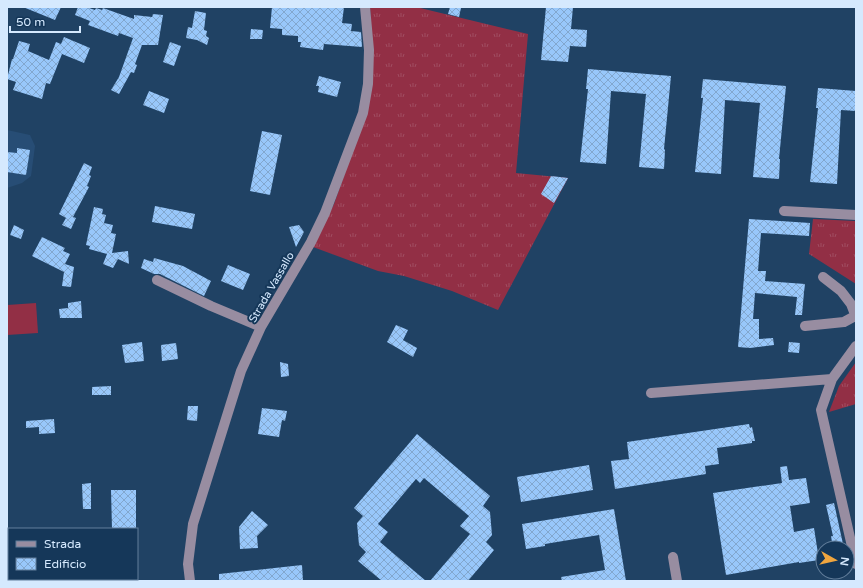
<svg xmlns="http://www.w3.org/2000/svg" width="863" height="588" font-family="'Varela Round',sans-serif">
<defs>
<pattern id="grass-tufts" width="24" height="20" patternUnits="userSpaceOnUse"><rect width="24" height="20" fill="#922f45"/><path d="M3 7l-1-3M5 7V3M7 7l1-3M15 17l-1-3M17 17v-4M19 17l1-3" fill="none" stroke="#a04d61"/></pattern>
<pattern id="building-cross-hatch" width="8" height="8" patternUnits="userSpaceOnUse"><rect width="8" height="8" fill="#98c7fa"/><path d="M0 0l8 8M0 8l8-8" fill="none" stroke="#82a7ce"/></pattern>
</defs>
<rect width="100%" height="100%" fill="#204264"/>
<path fill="#274d75" d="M7,130L30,135L35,146L31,176L22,183L7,188Z"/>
<path fill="url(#grass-tufts)" d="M370,7H416L528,34L516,173L568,178L498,310L452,291L404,276L378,271L313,247L334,204L356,142L372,41Z
M813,219L856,221V284L809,254Z
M856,362V404L829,412L839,386Z"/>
<path fill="#922f45" d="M36,303L38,333L7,335V305Z"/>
<path fill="url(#building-cross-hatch)" d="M23,7H61L55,20Z
M78,7H86L95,10L96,8L102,10L103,8L134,19V15L152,17L153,14L163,15L158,45H142L135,64L137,65L134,73L131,72L119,94L111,90L119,77L133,38L119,33L118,36L88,25L90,21L75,15Z
M272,7H344L342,23L352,24L351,31L361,32L362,47L324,44L323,50L300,47L301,42H298V36L282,35V29L270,28Z
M450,7L461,8L459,17L448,14Z
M546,7H573L571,29L587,30L586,47L570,46L568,62L541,60Z
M195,11L206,13L204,30L207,31L206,36L209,38L207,45L197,40L186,38L188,27L192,28Z
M251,29L263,30L262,39H250Z
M64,37L90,48L84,63L62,54L50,84L46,83L42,99L13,90L16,82L7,79L12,59H13L19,41L30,44L28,51L49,60L56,42L61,44Z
M170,42L181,46L174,66L163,62Z
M588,69L671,76L664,149L665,150L664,169L639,167L646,94L611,91L606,164L580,162L588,89H586Z
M319,76L341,82L337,97L318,92L319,86H316Z
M703,79L786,86L779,159H780L779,179L753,177L760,103L725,100L721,174L695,172L703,98H701Z
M818,88L856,91V111L841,110L837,184L810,182L818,108H816Z
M149,91L169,99L164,113L143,105Z
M262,131L282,135L270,195L250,191Z
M17,148L30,150L26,175L7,172V152L17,153Z
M84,163L92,167L89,175L91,176L87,186L89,187L73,217L76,218L71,229L62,225L66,218L59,214Z
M551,176L568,178L554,203L541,194Z
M155,206L195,214L192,229L152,222Z
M94,207L103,209L102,214L106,215L104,223L113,225L111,233L116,234L112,253L128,251L129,264L118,259L113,268L103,264L107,254L89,249L90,246L86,245Z
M749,219L810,223L809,236L761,233L758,271H766L765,281L805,284L804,292L802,315H795L797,297L755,293L753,319H759V339L773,338L774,345L750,348L738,347Z
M14,225L24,230L21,239L10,235Z
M299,225L304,232L296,247L289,227Z
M42,237L65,248L63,251L70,254L65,264L74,267L71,287L62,286L64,272L32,256Z
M154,258L183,266L211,281L204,296L160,274H154L141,268L144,259L153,262Z
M228,265L250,274L243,290L221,281Z
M81,301L82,318H60L59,309L68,308V303Z
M396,325L408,330L403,340L417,348L413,357L387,342Z
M142,342L144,361L125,363L122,345Z
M789,342L800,343L799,353L788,352Z
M176,343L178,359L162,361L161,345Z
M280,362L288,364L289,376L281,377Z
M111,386V395H92V387Z
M188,406H198L197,421L187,420Z
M262,408L287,411L285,421L282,420L279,437L258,434Z
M54,419L55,433L39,434V427L26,428V421Z
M749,424L750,428L752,427L755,441H752V443L717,448L719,464L705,466L706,474L615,489L611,461L629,459L627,442Z
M417,434L490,496L483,506L490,512L492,535L486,542L494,550L468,581H430L470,534L460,526L469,516L424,478L420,483L416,479L378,524L388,532L380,542L426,581H382L358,561L366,552L359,545L357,523L363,516L354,508Z
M589,465L593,490L521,502L517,477Z
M787,466L789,480L806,478L810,503L790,506L794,532L814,528L819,560L799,563V562L726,575L713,493L782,483L780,467Z
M91,483V509H83L82,484Z
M111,490H136V529H112Z
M834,503L841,535L844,548H833L831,536H833L826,505Z
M614,509L626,581H562L561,577L605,570L599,535L545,544V546L526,549L522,524Z
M252,511L268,525L257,536L258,548L240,549L239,527Z
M302,565L303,581H219V574Z"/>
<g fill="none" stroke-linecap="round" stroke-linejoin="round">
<path stroke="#988da1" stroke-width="10" d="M784,211L856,215
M823,277L841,291L851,304L856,317
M157,280L211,306L261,327
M805,326L844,322L855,316
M856,346L832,379L821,410L856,564
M651,393L832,379
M673,557L677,581
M190,581L188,564L193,524L241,371L261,327L311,242L325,213L363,113L368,84L369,50L365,7"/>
</g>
<g text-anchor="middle" stroke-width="4" stroke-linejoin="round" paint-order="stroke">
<g font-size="11" fill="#d5e9fe" stroke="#153759">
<text transform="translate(271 287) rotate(-60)" y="4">Strada Vassallo</text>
</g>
</g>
<rect width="863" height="588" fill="none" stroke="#d5e9fe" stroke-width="16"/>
<rect x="8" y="528" width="130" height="52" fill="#153759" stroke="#627e9b"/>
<rect x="16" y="541" width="20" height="6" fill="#988da1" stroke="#627e9b"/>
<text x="44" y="548" font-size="12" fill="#d5e9fe">Strada</text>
<rect x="16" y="558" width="20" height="12" fill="url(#building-cross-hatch)" stroke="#627e9b"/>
<text x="44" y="568" font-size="12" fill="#d5e9fe">Edificio</text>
<g transform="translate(835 560) rotate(98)"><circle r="19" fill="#153759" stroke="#627e9b"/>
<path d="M0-3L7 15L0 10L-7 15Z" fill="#f0a63f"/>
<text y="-6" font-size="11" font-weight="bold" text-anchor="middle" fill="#d5e9fe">N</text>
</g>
<path d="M10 26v6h70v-6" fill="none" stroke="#d5e9fe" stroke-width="2"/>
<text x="16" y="26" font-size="12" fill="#d5e9fe" stroke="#153759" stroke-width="3" paint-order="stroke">50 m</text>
</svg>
